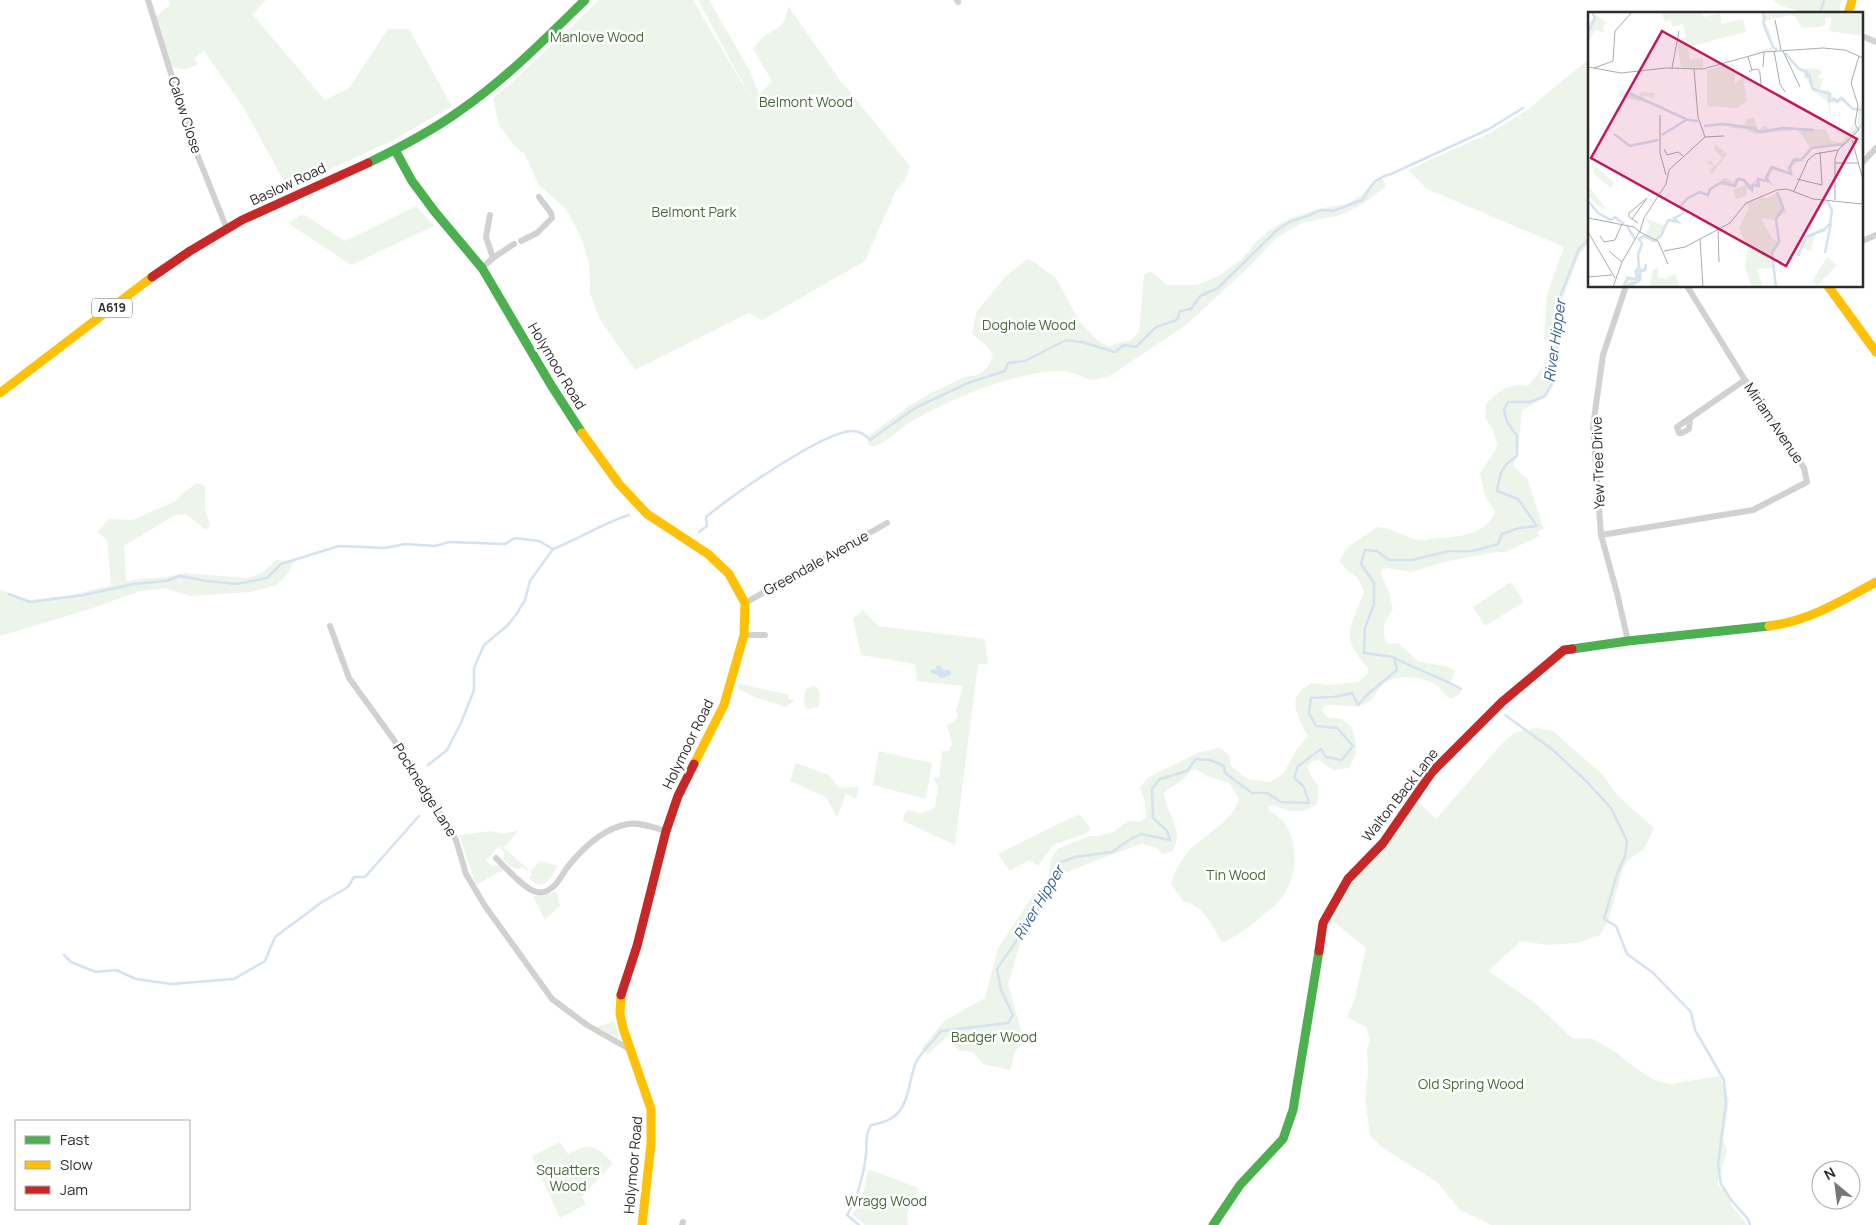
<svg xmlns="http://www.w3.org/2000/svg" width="1876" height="1225" font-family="Manrope,sans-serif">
<rect width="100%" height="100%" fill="#fff"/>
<path fill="#edf4e9" d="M168,0H266L252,14L325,100L349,88L388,29H409L452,106L392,141L288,188L242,105L204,51L194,58L198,64C188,70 183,70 172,67L155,17L171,4Z
M599,0H693L753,102L698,0H709L750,71L759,94L772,81L753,49C756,46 758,42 761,39C776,26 785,31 788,6L840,80L910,166L904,182L896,190L865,261L762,320L749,313L635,370L599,318L590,293L589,264L582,239L566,209L538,184L525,154L516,148L499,125L493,98L518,77Z
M1772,0H1841L1839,14H1799V11L1781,6Z
M1590,58V242L1579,255L1559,308L1557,341L1551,343L1544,339L1547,294L1564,247L1427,189L1408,170L1492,132L1527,110Z
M1378,177C1383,179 1385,181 1385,187L1363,204L1341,215L1302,223L1276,238L1252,264L1186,325L1108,377L1090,380C1082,376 1071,371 1062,371C1018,370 944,401 907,424C896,432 886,442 873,447L868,444L870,435L909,406L931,393L964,377L978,375L987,368L993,357C989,345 981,343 972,333L977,311L1006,276L1027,259L1035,263L1056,278L1079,321L1098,341L1108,346L1131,340L1139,332L1144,276L1146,273L1152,272L1167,285H1197L1220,275L1242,259L1256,242L1272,228L1291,218L1317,209L1347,204L1362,195Z
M416,206L434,226L351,265L288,223L303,214L345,241Z
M1557,347L1555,383L1544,398L1522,410L1518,452L1513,466L1527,479L1544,529L1537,532L1540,536L1505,552H1496L1444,562L1411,572L1388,568L1382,570L1380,572L1389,592L1393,609C1385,621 1380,630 1387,644L1398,643L1419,662L1446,666L1455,671L1450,683L1461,688L1460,694L1450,699C1445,694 1441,688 1436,685C1423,676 1395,674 1383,684C1377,690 1373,701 1365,704C1355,709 1339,704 1326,705L1322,710L1327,717L1342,719L1352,728L1356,743V753L1349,768L1333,770L1319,760L1313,761L1307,766L1311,776L1318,786V803C1303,815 1290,812 1273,805L1268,807L1270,812C1299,824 1300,870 1285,893C1276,908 1238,937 1222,943C1213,926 1203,905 1183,901L1171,883C1175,872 1180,861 1188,852C1205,834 1231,823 1239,799L1229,783L1208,776L1196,769L1192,770L1182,780L1164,792C1166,815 1185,828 1173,851L1163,854L1155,847L1141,844L1100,859L1065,873L1056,886L1055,894L1051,892L1047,885L1051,859L1057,849L1090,836H1098L1113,832L1128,821L1141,822L1146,817L1145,801L1140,788L1147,778L1200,752L1220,748L1229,755L1231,766L1247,779L1270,782L1283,774L1297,749L1308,736C1297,716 1284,695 1313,683L1329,685L1358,682L1368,673V668C1338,634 1351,629 1364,592L1357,577L1348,571L1340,562C1346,542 1363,540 1376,527C1395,528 1402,537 1418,540C1423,541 1431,539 1437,538C1458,537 1486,535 1495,512L1485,496L1480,473L1495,451L1497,444L1493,430L1485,417L1486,404C1497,392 1510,382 1528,386L1541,370L1548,352Z
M197,483L205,486V509L210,526L206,530L186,514L175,515L124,546L126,581L111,585L107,540L97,532L109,519L132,520L176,501L184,492Z
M276,560L294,561L288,573L277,585L250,592L190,596L165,588L140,591L90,609L0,636V590L29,600L72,595L136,579L167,577L183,573L247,578L262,573Z
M1511,582L1524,602L1485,626L1473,607Z
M863,610L878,626L985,639L988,664H978L955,845L903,821L904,813L908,810C919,813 924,815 935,807L938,787L933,777L939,778L942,751H949L952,744L947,725L955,721L958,715L956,711L963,686L917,681L915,664L861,655L853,618Z
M737,683L789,695L788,699L795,700L786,707C770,702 753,698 739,689Z
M813,686L817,687C821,693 820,700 818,707L809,709L805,707C803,701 804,695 806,689Z
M1534,728L1553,731L1603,775L1616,794L1654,828L1644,849L1629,859L1623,868L1608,922L1600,935L1577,943L1548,945L1521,941L1488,971L1535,1003L1572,1038L1593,1039L1617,1053L1627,1062L1654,1080L1670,1084L1720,1076L1729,1100L1723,1139L1727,1150L1717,1185L1728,1194L1732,1206L1747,1225H1491L1460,1210L1437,1182L1383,1148L1370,1135L1365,1097L1368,1074L1367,1050L1370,1040L1366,1027L1347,1017L1355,998L1366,948L1333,921L1352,882L1417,800L1436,819L1504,741L1514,733Z
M879,751L932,763L926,799L873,785Z
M796,763L829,775L839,788L859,787L856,799L846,794L837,817L826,797L790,781Z
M1079,814L1091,829L1085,834L1053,845L1038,866L1029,860L1010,871L998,854Z
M519,830L504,848L529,870L527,871L523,868C514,871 509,865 503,859L505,853L499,846L486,861L492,866C498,863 501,866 506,870L497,873L476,885L459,835L491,831L504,834Z
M540,861L558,866C550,878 544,894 529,878L532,874L530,872Z
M556,891L560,906L545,920L533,896H544Z
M1034,894L1046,901L1022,938L1008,984L1024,1041L1015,1052L1010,1070L983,1064L973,1052L958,1050L948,1036L928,1054L921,1049L944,1021L985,998L998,948Z
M614,1021L620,1039L596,1027Z
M560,1142L568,1154C592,1142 595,1145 613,1163L582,1197L586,1204L560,1218L532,1156Z
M868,1169L919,1188L907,1213L908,1225H865L852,1214L861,1204Z"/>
<path fill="#d4e2f2" d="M939,665L945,670H950L951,674L944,678L939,677L936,674H932L930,670L937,669L936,666Z"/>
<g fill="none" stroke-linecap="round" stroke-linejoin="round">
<path stroke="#d4e2f2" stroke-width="2.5" d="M1820,14L1824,0
M699,532L707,526L706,517C729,498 827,428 854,431C861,432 866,435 870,440L915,408L968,383L1005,371L1008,363L1025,361L1066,340L1082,342L1115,352L1124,345L1136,347L1156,327L1177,320L1180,311L1191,309L1200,296L1218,288L1276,231L1289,222L1308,216L1321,210L1333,211L1362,200L1374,182L1384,176L1391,174L1489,129L1523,108
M9,594L30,602L84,595L134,584L166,581L180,576L207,581L237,584L267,578L281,564L339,546L385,548L405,544L435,546L449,542L505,544L515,538L539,541L553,549C579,539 603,523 629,515
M1395,658C1417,670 1440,677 1461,689
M1505,715L1553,750L1587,782L1611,808L1627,841L1625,856L1617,874L1604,919L1616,926L1627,954L1652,972L1691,1012L1695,1030L1724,1080L1726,1103L1718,1164L1721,1184L1732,1201L1748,1219L1750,1225
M428,765L447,750L461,723L474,690V668L484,645L507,626L516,615L525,600L530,581L553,549
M64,955L71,962L96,972L116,970L136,979L171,984L234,979L265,961L275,937L322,902L348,887L354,877H365L419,816
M859,1225L847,1215C857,1200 864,1174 866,1155C867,1144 865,1135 871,1125C910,1119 905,1095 915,1065C918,1055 934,1040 941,1031L1008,1023L1013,1015L1001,990L997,969L1042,904L1051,878L1059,863L1075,857L1112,852L1129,840L1141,834L1170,840L1167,831L1153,818L1152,789L1160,779L1187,771L1196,759L1210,760L1224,766L1225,773L1252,793H1267L1281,802L1309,803L1304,787L1294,778L1298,766L1321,749L1326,757L1342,760L1353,746L1337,728L1316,726L1309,713L1311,698L1334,697L1352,693L1358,705L1368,694L1397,670L1394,657L1364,653L1365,628L1374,604V583L1361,564L1365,550L1377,551L1389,560H1412L1449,551H1473L1498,544L1502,534L1519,528L1537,526L1518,499L1497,491C1500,473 1501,466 1517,456V436L1507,422L1504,410L1508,402H1530L1545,396L1553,382L1558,338L1557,304L1579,249L1590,237"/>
<path stroke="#d1d1d1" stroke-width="6" d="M148,0L193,144L227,229
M957,0L958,2
M1862,36L1876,42
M1862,163L1876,148
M521,241L537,233L552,218L551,213L539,197
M1862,241L1876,235
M493,258L514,244
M482,268L493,258L486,237L490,215
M1626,286L1603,355L1593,426L1601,535L1617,593L1628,641
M1690,418L1689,429L1682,433H1679L1677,427L1745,380
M1601,535L1753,510L1807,482L1804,468L1745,380L1687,286
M745,603L887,523
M330,626L349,678L394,740L419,783L443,818L456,840L466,874L485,906L552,999L587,1025L631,1050
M744,635H765
M496,858C505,867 526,891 537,892C544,894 549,890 554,886C560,880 564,871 570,864C584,847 605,828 628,824C640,822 654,828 666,831
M682,1225L683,1222"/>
<path stroke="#4caf50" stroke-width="9" d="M395,150L412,181L435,212L482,268L551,385L582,433
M368,163C399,148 430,132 458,112C505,80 545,39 585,0
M1572,649L1628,641L1769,626
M1213,1225L1240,1185L1283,1139L1293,1110L1319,951"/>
<path stroke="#ffc107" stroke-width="9" d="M1848,14L1852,0
M1828,286L1876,352
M0,393L152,277
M582,433L619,484L647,514L708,554L729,574L745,603L744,635L724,705L694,764
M1769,626C1808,621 1842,601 1876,582
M621,995L620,1014L623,1028L651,1109V1144L642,1225"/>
<path stroke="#c62828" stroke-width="9" d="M152,277L190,251L242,220L368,163
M1319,951L1323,923L1348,879L1383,843L1432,772L1502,702L1564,650L1572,649
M621,995L637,946L666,831L678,796L694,764"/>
</g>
<g text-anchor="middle" stroke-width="5" stroke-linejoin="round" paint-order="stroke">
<rect fill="#fff" stroke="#6b6b6b" stroke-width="1" x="92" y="298.5" width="40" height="19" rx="4"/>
<g font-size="12" font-weight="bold" fill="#2c2c2c">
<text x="112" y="312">A619</text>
</g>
<g font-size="14" fill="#476a36" stroke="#fff">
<text x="597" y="42">Manlove Wood</text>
<text x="806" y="107">Belmont Wood</text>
<text x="694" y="217">Belmont Park</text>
<text x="1029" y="330">Doghole Wood</text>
<text x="1236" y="880">Tin Wood</text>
<text x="994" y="1042">Badger Wood</text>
<text x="1471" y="1089">Old Spring Wood</text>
<text x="568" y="1175">Squatters<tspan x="568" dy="16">Wood</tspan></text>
<text x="886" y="1206">Wragg Wood</text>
</g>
<g font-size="14" fill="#2c2c2c" stroke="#fff">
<text transform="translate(185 115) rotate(72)" y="5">Calow Close</text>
<text transform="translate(288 184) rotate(-25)" y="5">Baslow Road</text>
<text transform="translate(557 366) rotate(59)" y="5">Holymoor Road</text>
<text transform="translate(1774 423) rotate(56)" y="5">Miriam Avenue</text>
<text transform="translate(1598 463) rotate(-92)" y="5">Yew Tree Drive</text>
<text transform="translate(816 563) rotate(-29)" y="5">Greendale Avenue</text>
<text transform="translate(688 744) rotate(-64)" y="5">Holymoor Road</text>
<text transform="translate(425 790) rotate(58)" y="5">Pocknedge Lane</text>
<text transform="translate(1400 795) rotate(-52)" y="5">Walton Back Lane</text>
<text transform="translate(633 1165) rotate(-85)" y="5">Holymoor Road</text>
</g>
<g font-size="15" font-style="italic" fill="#356193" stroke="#fff">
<text transform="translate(1555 341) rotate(-82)" y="5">River Hipper</text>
<text transform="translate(1039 903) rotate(-59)" y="5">River Hipper</text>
</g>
</g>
<g transform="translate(1588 12)">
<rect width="275" height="275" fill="#fff"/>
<path d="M73,0H114L116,5L132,1L133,12L155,7L158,20L100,35L102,48L115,46V56L93,55L89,30L98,25L95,12L85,15L82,8L77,10ZM173,0H275V24L241,19L244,6H237L238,12L233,15L214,16L208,5L202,3L177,9L183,24L185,38L160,43L184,35L174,11ZM8,3L19,11L15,14L16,21L7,18L1,30V11ZM146,51L147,72L155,65L159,89L149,96L119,94V58ZM226,56L235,60L229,65L236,67L231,79L240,78L248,88L256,85L259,88L242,92L244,114L240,90L224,78L214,57ZM32,77L51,86L53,80L67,81L65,86L56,83L54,87L72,94L30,84ZM271,93L275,94V145L269,124L273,118L269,111ZM166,105L170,119L177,113L182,118L193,116L207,118L167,122L157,117L139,115L155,114L158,108ZM265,112L271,117L261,129L253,135L247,132L223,136L213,148L204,154V163L184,158L181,166L186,175L180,170L171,169V175L166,174L163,178L159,176L158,184L148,187L145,178L157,173L154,168H149L147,175L132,173L134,168H129L139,166L145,170L148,166H155L163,173L169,166L177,168L182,154L199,159L205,146L215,145L222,135L210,118L238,117L243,129L254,131ZM127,132L139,142L124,162L120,156L124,157L126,154L119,151L122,148L127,154L134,146L126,137ZM3,150L26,171L23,176L6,162ZM0,174L19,198L29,203L9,193L0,183ZM189,182L193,184L198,200L186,208L173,206L184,226L191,230L184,241L185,256L169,257L175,275H160L163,273L157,255L160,237L151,216L161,196L159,191L175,184L176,187ZM57,206L77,214L73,224L68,227L58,222L62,214ZM241,213L237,220L227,222L223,239L212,235L218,223ZM239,245L249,253L229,274L225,268ZM50,254L59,257L53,260L52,269L46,275H33L38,266L36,262L47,266L46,259ZM70,256V265L77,267L87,262L92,275H62L65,257Z" fill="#edf4e9"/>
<path fill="none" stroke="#d4e2f2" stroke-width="2.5" d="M175,0L177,6L175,11L185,35L189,38M0,20L7,6L4,0M197,41L211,57L219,60L218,64L221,63L225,77L242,82L241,89L247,87L249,90L253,86L265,97L275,98M41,81L100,108L110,109M116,114L135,112L165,116L172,120L195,116L226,118M26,122L42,134L70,128M74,123L98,108M263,124L275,112M0,189L10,201L23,208L27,205L36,212M39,214L47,227M237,241L243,211M210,244L218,225L236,218L242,212L244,198L239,189M35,275L40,266L48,267L50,264L48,260L51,255L50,243L54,232L51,227L56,224L66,229L73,224L80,208L90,210L86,206L96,201L92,194L100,186L112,180L120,183L122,177L134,170L147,174L150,167L156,168L164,178L165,173L171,174L170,167L180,169L178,165L184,155L203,162L201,156L206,148H213L224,136L256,132M37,275L52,268V259L57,258L58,252M188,275L184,241L191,230L188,207L195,196L189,180"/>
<path fill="none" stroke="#ababab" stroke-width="1" d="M187,8L193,38M186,39L192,72L197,80M195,39L212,75M160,45L164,58L161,60M0,55L33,61L78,56L115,57L176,40L235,36L257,38L275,46M175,55L176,40M6,56L25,49L27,19L44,0M84,56L91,19M164,58L170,57L172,61L173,74M72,103V141L78,163M117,125L136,124M264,128L275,168M76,137L79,143L90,140L95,144M247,151H271M209,167L234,173L232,140M206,179L220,148L227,142L250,138M247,188V147L250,138L271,118L267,112L270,93L263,71L271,44M0,206L46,215L52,220M44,207L59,186L41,201V205L50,211M130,215L131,250M0,220L27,266M52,220L70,229L80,252M12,224L16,230L27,228L34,212M112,227L115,275M21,239L34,250M76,239L97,235L142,211L158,191L189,178L199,177L225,187L275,192M0,265L24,263M25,275L34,250L52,219L56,206L78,172L81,158L117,125L110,105L106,57"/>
<path fill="#c2185b" fill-opacity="0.15" stroke="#c2185b" stroke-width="2.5" d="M74,19L269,127L198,254L3,146Z"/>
<rect width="275" height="275" fill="none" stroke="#2c2c2c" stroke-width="2.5"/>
</g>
<rect x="15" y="1120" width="175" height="90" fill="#ffffff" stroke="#ababab"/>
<rect x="25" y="1136" width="25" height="8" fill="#4caf50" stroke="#ababab"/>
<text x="60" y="1145" font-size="15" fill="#2c2c2c">Fast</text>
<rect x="25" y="1161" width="25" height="8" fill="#ffc107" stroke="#ababab"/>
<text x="60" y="1170" font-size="15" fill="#2c2c2c">Slow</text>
<rect x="25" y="1186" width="25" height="8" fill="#c62828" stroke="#ababab"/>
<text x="60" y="1195" font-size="15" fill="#2c2c2c">Jam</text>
<g transform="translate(1836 1185) rotate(331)"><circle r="24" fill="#ffffff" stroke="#ababab"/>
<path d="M0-4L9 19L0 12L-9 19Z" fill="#767676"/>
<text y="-8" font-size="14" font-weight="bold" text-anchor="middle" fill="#2c2c2c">N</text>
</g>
</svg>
